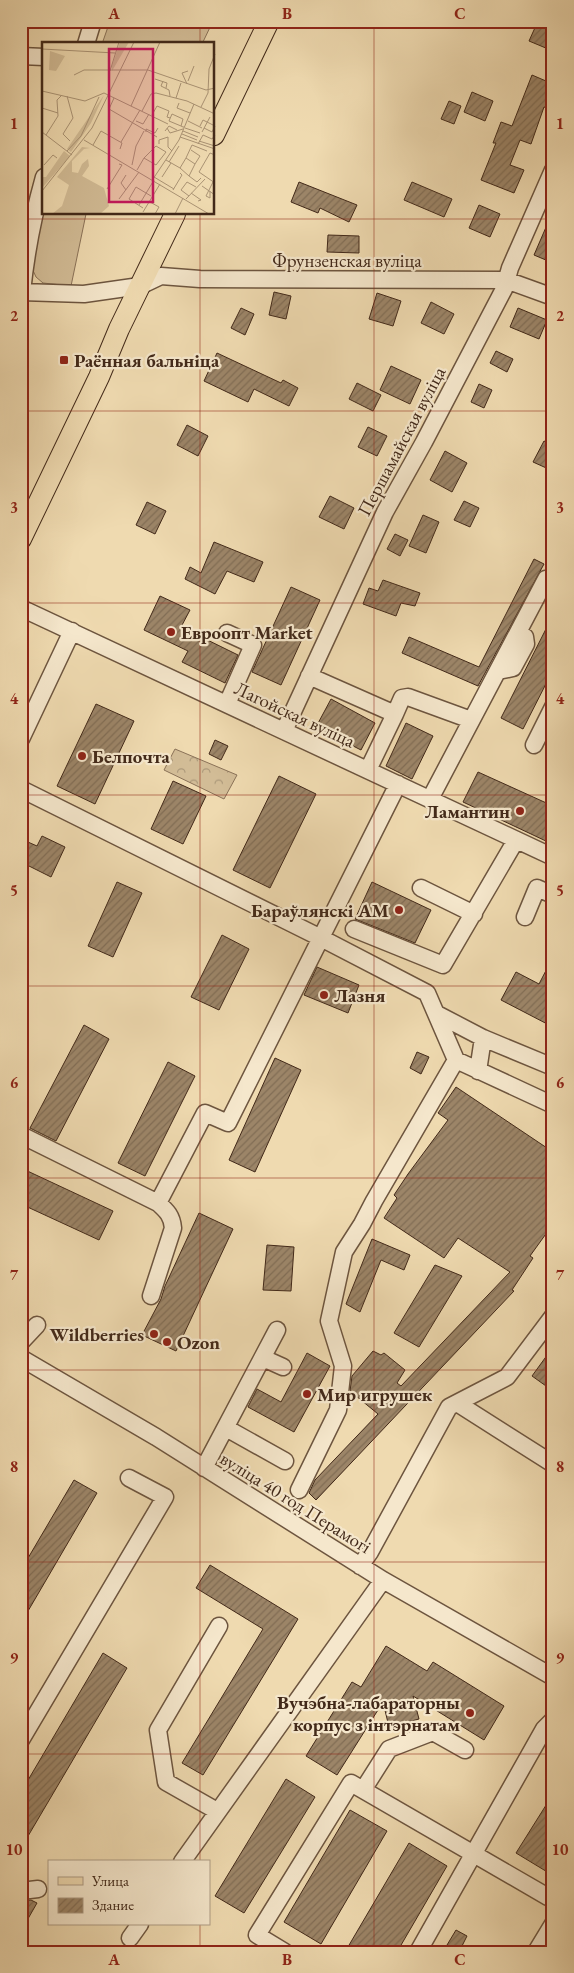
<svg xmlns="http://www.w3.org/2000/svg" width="574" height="1973" font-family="'EB Garamond',serif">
<defs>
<pattern id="park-crowns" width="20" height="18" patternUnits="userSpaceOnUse" patternTransform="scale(1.25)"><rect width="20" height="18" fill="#d2bc96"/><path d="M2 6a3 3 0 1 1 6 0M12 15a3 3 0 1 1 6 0" fill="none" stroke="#ac997a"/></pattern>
<pattern id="building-hatch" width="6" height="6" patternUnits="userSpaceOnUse" patternTransform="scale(1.25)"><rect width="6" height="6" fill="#9c8568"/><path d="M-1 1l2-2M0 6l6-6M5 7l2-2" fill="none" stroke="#816d55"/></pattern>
</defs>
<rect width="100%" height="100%" fill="#efdab0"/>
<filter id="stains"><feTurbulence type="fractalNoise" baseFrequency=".004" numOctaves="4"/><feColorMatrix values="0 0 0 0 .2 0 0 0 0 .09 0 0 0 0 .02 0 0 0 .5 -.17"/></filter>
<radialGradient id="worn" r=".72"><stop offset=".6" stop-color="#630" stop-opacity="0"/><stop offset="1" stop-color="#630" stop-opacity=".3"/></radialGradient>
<path fill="#d2bc96" stroke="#8a7258" d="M110,21H213L202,44H102Z
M44,202V214H86L71,286L43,283L36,277L31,266Z"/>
<path fill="url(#park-crowns)" stroke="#8a7258" d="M175,749L237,775L224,799L164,770Z"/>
<path fill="url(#building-hatch)" stroke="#422919" d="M538,21L553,26V51L529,41Z
M532,75L553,84V102L550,109L544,107L531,144L520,140L510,165L524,170L514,193L481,180L496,143H493L501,122L512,126Z
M472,92L493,101L485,121L464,112Z
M449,101L461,106L454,124L441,119Z
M299,182L357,205L349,222L320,208L318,213L291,202Z
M412,182L452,199L444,217L404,200Z
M479,205L500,214L490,237L469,228Z
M553,211V263L534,255Z
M328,235L359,236V253L327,252Z
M274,292L291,296L286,319L269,315Z
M377,293L401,301L393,326L369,319Z
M431,302L454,314L444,334L421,323Z
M241,308L254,314L245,335L231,328Z
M518,308L547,320L539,339L510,327Z
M496,351L513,359L507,372L490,363Z
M217,353L281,383L283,380L298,388L289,406L254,389L248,402L204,381Z
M391,366L421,380L410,404L380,390Z
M357,383L381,395L373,411L349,399Z
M479,384L492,390L484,408L471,402Z
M187,425L208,436L198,456L177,445Z
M368,427L387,436L377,456L358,447Z
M544,441L553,445V471L533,462Z
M445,451L467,463L452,492L430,480Z
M330,496L354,508L344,529L319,517Z
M464,501L479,508L470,527L454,520Z
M147,502L166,511L155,534L136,525Z
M423,515L439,522L426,553L409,546Z
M395,534L408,540L400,556L387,549Z
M214,542L263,562L254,582L227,571L215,594L185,579L190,567L201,573Z
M534,559L544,564L478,686L402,653L409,637L479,667Z
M383,580L420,593L415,606L401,603L396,616L363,604L369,588L378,591Z
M291,587L320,600L281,685L252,672Z
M160,596L190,610L181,627L238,655L225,683L182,662L188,651L144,630Z
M553,615V670L523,729L501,718Z
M331,699L375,723L361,750L316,727Z
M96,704L134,721L95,804L57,786Z
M406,723L433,736L412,779L386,766Z
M215,740L228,746L221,760L209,754Z
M478,772L553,806V831L548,842L463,802Z
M279,776L316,794L270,888L233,870Z
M173,781L206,796L183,844L151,829Z
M42,836L65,847L51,877L21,862V839L37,846Z
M117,882L142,893L113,957L88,946Z
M372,882L431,910L415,943L355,919Z
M222,935L249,949L219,1010L191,997Z
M553,957V1027L501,1000L516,972L539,984Z
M317,967L359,985L348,1013L304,995Z
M84,1025L109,1039L56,1141L30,1128Z
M417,1052L429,1057L421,1074L410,1068Z
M275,1058L301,1070L255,1172L229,1160Z
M168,1062L195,1076L145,1176L118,1163Z
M456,1087L553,1152V1234L548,1231L530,1256L533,1258L512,1290L514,1291L316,1500L309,1493L315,1480L378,1414L350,1391L352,1376L373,1351L381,1355L384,1353L405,1370L397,1383L401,1386L510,1272L458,1238L444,1258L384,1218L397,1198L394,1195L408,1174L448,1120L438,1113Z
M21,1168L113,1211L99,1240L21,1204Z
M199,1213L233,1229L176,1351L142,1335L161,1299L165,1286Z
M372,1239L410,1255L404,1270L381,1260L360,1312L346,1304Z
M267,1245L294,1247L291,1291L263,1290Z
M435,1265L462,1276L419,1347L394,1333Z
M553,1347V1391L532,1376Z
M307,1353L330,1366L294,1432L248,1407L257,1389L281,1402Z
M74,1480L97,1493L21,1623V1570Z
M210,1565L298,1619L203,1775L182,1763L263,1629L196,1588Z
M386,1646L427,1671L433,1662L504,1706L484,1740L413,1696L419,1719L389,1727L383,1702L337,1775L306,1756L352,1682L361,1687Z
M103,1653L127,1668L21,1848V1792Z
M286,1779L315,1797L244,1913L215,1896Z
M553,1794V1866L549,1873L516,1853Z
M350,1810L387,1831L321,1944L284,1922Z
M409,1843L447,1866L397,1952H345Z
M31,1900L37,1903L21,1931V1901Z
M456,1930L467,1936L459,1952L447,1945Z"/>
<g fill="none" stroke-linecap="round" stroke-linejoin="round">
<defs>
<path id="minor" d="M86,44L93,21
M21,56L44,57
M21,292L84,294L140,286L161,276L200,279L506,280L553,297
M22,292C26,252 33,216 44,177
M21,608L553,857
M227,633L253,645L227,704
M498,671L513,668L526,644L525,637L518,633
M309,676L395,714L402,698L408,697L471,720
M284,731L385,512L424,442L504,289L510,268L553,170
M21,739L72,631
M534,745L553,707
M368,770L395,714
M21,789L321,938L427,993L456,1060L553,1105
M430,799L546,579L553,578
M421,888L474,914
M525,917L537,888L553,895
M354,929L443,965L516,840
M437,1014L483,1038
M478,1071L483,1038L553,1067
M21,1135L158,1203C167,1211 172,1216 173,1228L151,1296
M158,1203L205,1113L228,1123L398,784
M21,1342L37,1325
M21,1358L156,1437L383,1580L553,1677
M263,1358L283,1367
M457,1403L553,1464
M226,1428L285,1461
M204,1468L277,1330
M299,1490L338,1410L343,1366L329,1321L344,1252L362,1224L374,1201L456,1060
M360,1566L370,1552L449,1407L507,1377L553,1316
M21,1740L165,1497L129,1478
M363,1790L389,1749L433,1732L465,1750
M217,1811L166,1782L158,1730L219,1626
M182,1862L383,1580
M21,1891L38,1889
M130,1938L140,1924
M285,1952L257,1935L351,1783L548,1897
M418,1952L544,1729L553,1720
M536,1952L553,1924"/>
<path id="major" d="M214,135L269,21
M21,539L99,377L119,329L175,214"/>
</defs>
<use href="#minor" stroke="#6d553f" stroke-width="19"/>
<use href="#major" stroke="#422919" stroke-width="22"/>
<use href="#minor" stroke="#f5e7cc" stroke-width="16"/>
<use href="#major" stroke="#efdab0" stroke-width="20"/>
</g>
<path fill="none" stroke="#8f2418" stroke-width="1" stroke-opacity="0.55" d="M200,21V44M374,21V1952M200,214V1862M21,219H553M21,411H553M21,603H553M21,795H553M21,986H553M21,1178H553M21,1370H553M21,1562H553M21,1754H553M200,1924V1952"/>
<g fill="#8f2418" stroke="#f5e7cc" stroke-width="2">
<rect x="59" y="355" width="10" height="10" rx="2.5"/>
<circle cx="171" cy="632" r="5"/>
<circle cx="82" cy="756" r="5"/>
<circle cx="520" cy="811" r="5"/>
<circle cx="399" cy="910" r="5"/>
<circle cx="324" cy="995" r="5"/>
<circle cx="154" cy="1334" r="5"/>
<circle cx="167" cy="1342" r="5"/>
<circle cx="307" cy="1394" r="5"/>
<circle cx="470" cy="1713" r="5"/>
</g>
<g text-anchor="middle" stroke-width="4.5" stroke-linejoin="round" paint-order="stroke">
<g font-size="19" fill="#422919" stroke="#f5e7cc">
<text x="347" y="267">Фрунзенская вуліца</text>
<text transform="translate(401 441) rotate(-62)" y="7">Першамайская вуліца</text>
<text transform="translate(295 714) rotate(25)" y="7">Лагойская вуліца</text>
<text transform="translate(296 1502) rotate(32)" y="7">вуліца 40 год Перамогі</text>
</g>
<g font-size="19" font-weight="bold" fill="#422919" stroke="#f5e7cc" text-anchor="start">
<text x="74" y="367">Раённая бальніца</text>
<text x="181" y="639">Евроопт Market</text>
<text x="92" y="763">Белпочта</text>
<text x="510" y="818" text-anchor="end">Ламантин</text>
<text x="389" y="917" text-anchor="end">Бараўлянскі АМ</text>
<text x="334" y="1002">Лазня</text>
<text x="144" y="1341" text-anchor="end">Wildberries</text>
<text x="177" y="1349">Ozon</text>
<text x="317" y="1401">Мир игрушек</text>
<text x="460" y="1709" text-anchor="end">Вучэбна-лабараторны<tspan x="460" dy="22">корпус з інтэрнатам</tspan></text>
</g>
</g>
<g transform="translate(42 42)">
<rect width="172" height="172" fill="#efdab0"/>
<path d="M78,0H87L70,29V24ZM22,109L28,114L0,146V135H4Z" fill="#d2bc96"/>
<path d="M8,9L23,14L14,29L7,28ZM62,53L49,81L29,110L25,107ZM40,105L48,106L42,107L30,119V130L36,131L40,122L46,117L47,124L40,134L62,146L67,164L58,172H10L20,164L27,143L15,135Z" fill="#d2bc96"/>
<path fill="none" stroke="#aa9374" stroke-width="1" d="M0,7L73,11M68,29L77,0M32,33L42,28H106L164,48L173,46M113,37L125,41L124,46M121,39L119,44L127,48L128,54M146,39L152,24M145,42L140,31L146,29M0,49L43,59L62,51L126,82M25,54L31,76L21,92L28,99M72,56L67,67L115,95M134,56L139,41M137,61L135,66L148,71M89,64L118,0M159,65L166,51L167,27L173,12M0,66L16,71M100,69L109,52L114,51L145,59L173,72M110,73L115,64L127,69L125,75L128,76M94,79L101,82L107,72M146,79L160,86M139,84L141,77L130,72L127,79L139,84L141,85H142M158,84L161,78L173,84M125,86L128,91L141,87M143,86L158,91M162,86L170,90L173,84M123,89L127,84L135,88M141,89L156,95M0,90L30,113M104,90V87L113,91L116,86M160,90L168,75M140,92L155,98M4,93L16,74L15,58L20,53M138,95L173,107M42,98L167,172M157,99L173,104M79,100L98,68M117,102V98L126,95V105L130,109M156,102L161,93L170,97L173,93M51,103L59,89L80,101L78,107M149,108L158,114L153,122M25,109L39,94L57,55M173,113L168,111L157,130L173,141M144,116L150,103L165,109M124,118L138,126L144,116L153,122L147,134L138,126M127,120L137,104M2,123L11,113L15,116M90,123L94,104L102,89M95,128L102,116L114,104L124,110L114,123L102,116M147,134L155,140L159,136M112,135L132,147M120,135L129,121M111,137L137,98L152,62M160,144L173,153M65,147L80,123L77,122M84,148L79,141L84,133M131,148L140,133L138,131M0,149L50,86L92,0M168,149V156L164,154L171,140M149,151L159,158L156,159M147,154L139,148L145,140L154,145M77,157L97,130M144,157L163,137M108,160L117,165L113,172M97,163L112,138M101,166L87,157L94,145L109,154M101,170L118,142M133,172L141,156"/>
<path fill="#c2185b" fill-opacity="0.15" stroke="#c2185b" stroke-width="2.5" d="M67,7H111V160H67Z"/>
<rect width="172" height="172" fill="none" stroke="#422919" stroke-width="2.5"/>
</g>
<rect width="574" height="1973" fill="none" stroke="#efdab0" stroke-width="55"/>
<rect x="48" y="1860" width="162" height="65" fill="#f5e7cc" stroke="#ad9b84"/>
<rect x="58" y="1877" width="25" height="8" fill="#efdab0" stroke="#ad9b84"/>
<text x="92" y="1886" font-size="15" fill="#422919">Улица</text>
<rect x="58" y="1898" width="25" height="15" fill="url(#building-hatch)" stroke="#ad9b84"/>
<text x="92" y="1910" font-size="15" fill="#422919">Здание</text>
<rect x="28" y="28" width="518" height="1918" fill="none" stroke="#8f2418" stroke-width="2"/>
<g font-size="16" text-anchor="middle" font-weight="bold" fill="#8f2418">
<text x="114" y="19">A</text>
<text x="287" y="19">B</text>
<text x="460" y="19">C</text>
<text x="14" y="129">1</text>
<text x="560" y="129">1</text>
<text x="14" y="321">2</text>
<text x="560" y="321">2</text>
<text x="14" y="513">3</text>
<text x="560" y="513">3</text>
<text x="14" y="704">4</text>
<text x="560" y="704">4</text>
<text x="14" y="896">5</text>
<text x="560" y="896">5</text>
<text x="14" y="1088">6</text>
<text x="560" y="1088">6</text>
<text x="14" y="1280">7</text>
<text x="560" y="1280">7</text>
<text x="14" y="1472">8</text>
<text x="560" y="1472">8</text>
<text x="14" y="1663">9</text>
<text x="560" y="1663">9</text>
<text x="14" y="1855">10</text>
<text x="560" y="1855">10</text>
<text x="114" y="1965">A</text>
<text x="287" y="1965">B</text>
<text x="460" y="1965">C</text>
</g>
<rect width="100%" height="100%" filter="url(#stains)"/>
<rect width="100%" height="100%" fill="url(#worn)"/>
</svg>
